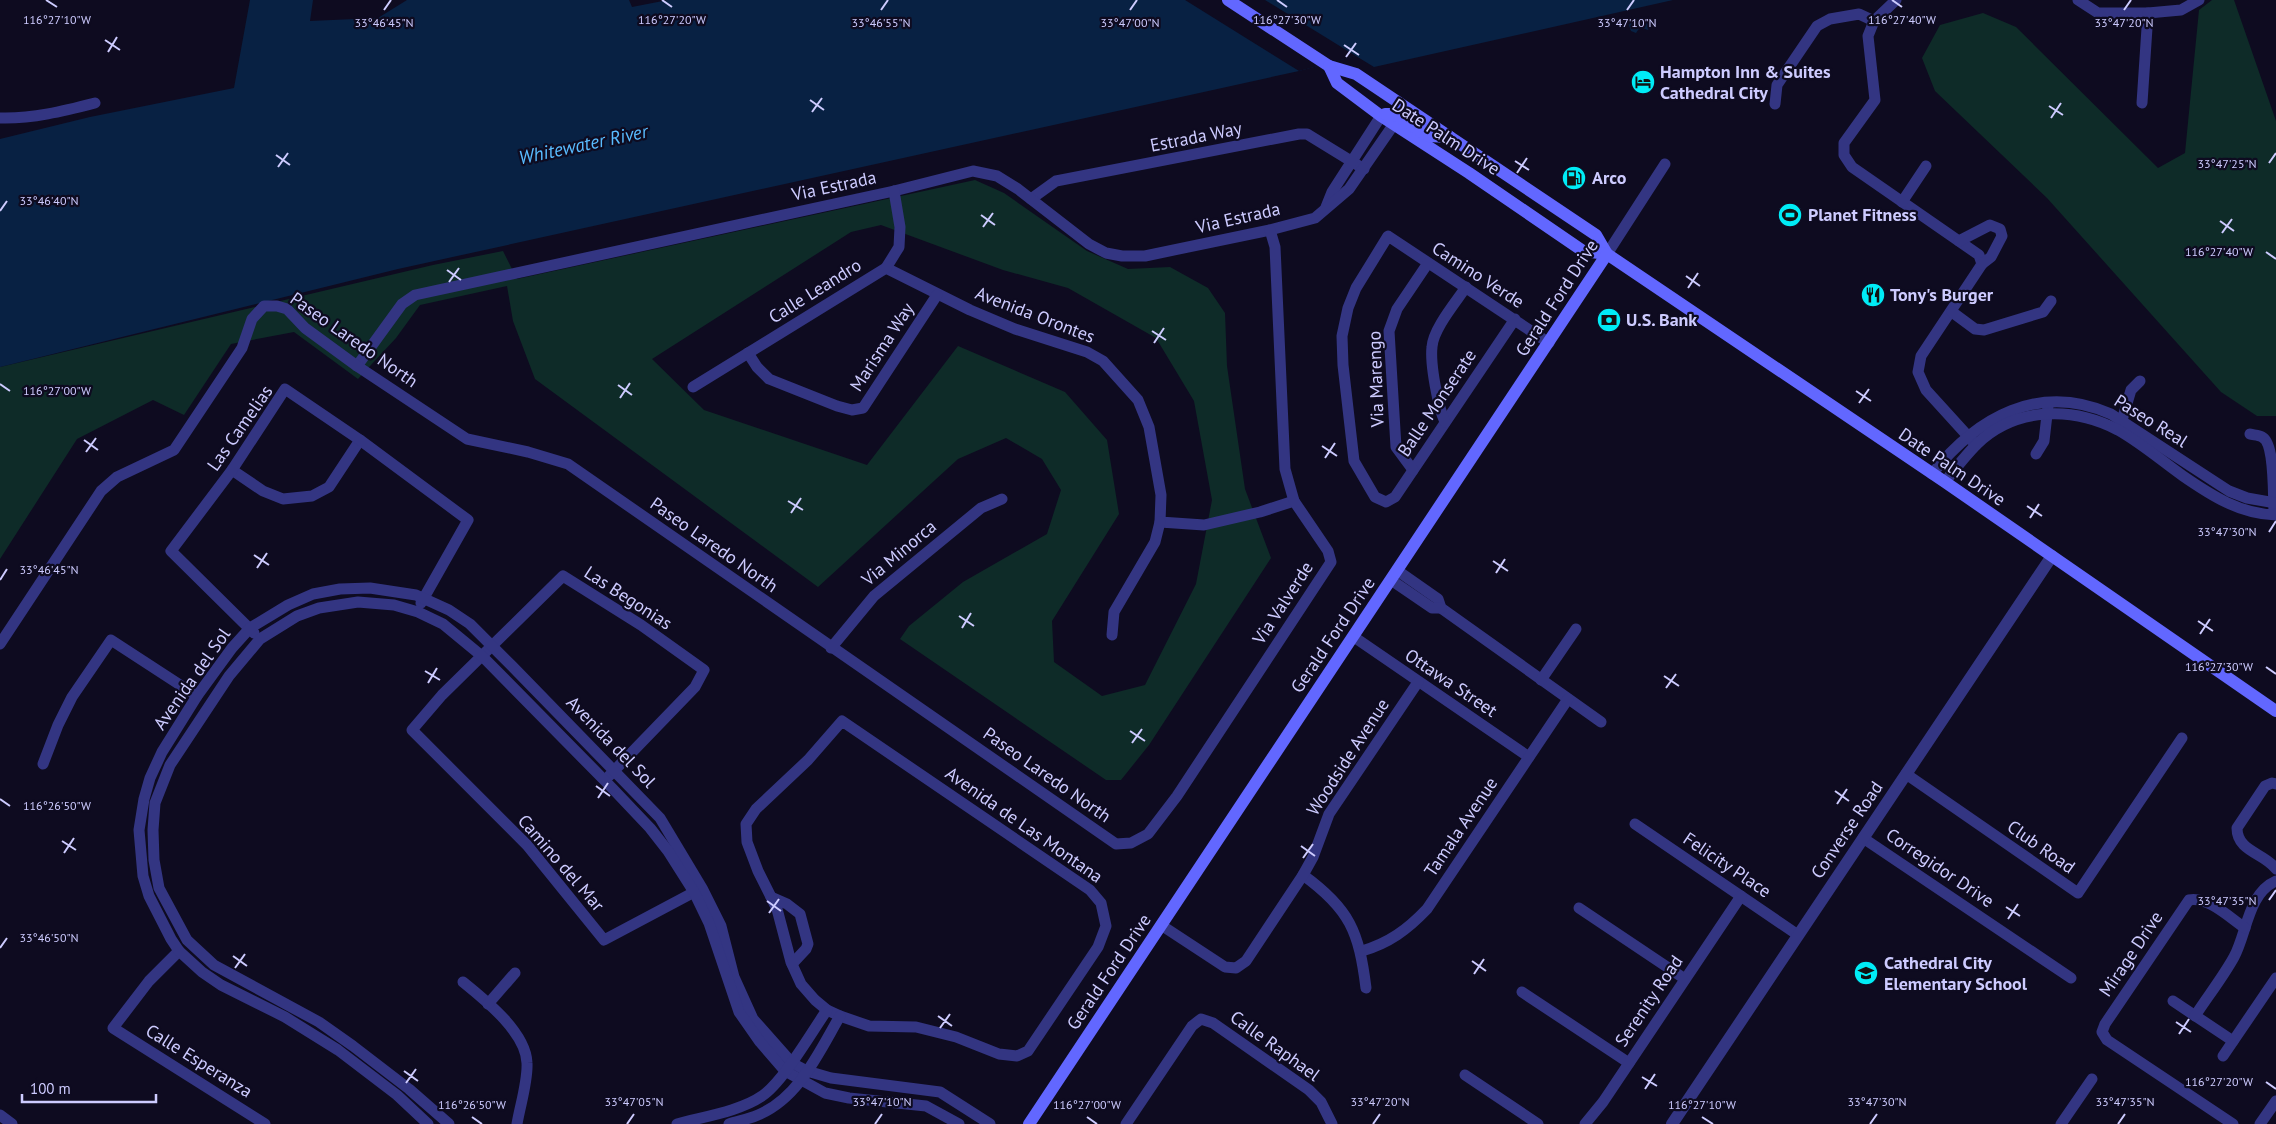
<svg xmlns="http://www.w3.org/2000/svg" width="2276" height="1124" font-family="'PT Sans',sans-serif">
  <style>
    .green { fill: #0e2b28; fill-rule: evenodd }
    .water { fill: #082143 }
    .pier { fill: #0e0b20 }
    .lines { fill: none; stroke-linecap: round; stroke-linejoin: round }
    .minor { stroke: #333582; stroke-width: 11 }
    .tertiary { stroke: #333582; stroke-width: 12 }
    .secondary { stroke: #6267ff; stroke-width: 12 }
    .ticks { fill: none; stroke: #cdcbff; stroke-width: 2 }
    .labels { text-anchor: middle; stroke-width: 4.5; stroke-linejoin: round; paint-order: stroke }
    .poi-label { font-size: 18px; font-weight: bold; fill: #cdcbff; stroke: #0e0b20; text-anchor: start }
    .street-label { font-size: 18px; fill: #cdcbff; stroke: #0e0b20 }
    .water-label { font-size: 19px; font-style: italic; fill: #59bcff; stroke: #0e0b20 }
    .ticks-label { font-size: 12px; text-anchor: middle; fill: #cdcbff; stroke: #0e0b20; stroke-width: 4.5; stroke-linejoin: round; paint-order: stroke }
  </style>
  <rect width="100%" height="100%" fill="#0e0b20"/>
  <g class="green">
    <path d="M2212,0H2234L2276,121V416H2257L2221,392L2047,198L1935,91L1922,58L1940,25L1983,13L2016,27L2158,168L2185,153L2199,10Z"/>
    <path d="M975,180L1004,193L1087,251L1128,269L1170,267L1208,288L1225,313L1227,366L1245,489L1271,558L1149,745L1121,780H1106L900,639L909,626L963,582L1047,534L1061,490L1042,459L1006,438L958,459L818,587L535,379L513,321L507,286L420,305L396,338L358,379L294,332L231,344L184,415L153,400L77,439L0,559V367L433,265L503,251L517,279ZM881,225L1003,270L1068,288L1156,338L1194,401L1212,500L1196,584L1145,685L1102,696L1054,662L1052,621L1119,514L1107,440L1065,392L958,346L867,465L704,410L652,359L851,232Z"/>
  </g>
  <g class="water">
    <path d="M250,0H313L310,21L378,18L407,0H629L632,7L668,0H1673L1374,67L1356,56L1299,71L398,269L0,367V139L90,117L234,88Z"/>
    <path d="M1648,17L1652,23L1648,30L1640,27L1636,33L1631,31L1629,25L1633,19Z"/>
  </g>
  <path class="pier" d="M1185,0H1265L1356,56L1299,71Z"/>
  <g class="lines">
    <g class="minor">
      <path d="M1896,0L1874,21L1868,36L1875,100L1844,143V155L1852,167L1979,255L1982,264L1921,356L1918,372L1926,390L1976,445"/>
      <path d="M2078,0L2098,13H2148L2181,10L2199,0"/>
      <path d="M2142,103L2148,13"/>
      <path d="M1775,104L1777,85L1817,26L1830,19L1859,14L1874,21"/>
      <path d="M0,118C32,119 64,111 95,103"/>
      <path d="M1031,199L1056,181L1299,134H1307L1364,169"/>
      <path d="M1902,202L1926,166"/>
      <path d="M1326,207L1332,192L1381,116"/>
      <path d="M1959,241L1990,225L2000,229L2002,236L1991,257L1982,264"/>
      <path d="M1607,254L1665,164"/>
      <path d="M886,268L970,310L1015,329L1087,352L1103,361L1138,400L1149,427L1161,495L1160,522L1204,525L1260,512L1294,501"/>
      <path d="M1952,312L1975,329L1984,330L2043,312L2051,301"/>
      <path d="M1515,319L1395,497L1386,502L1375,497L1354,461L1343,365L1342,336L1348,308L1356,288L1388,236L1549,343"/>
      <path d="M748,353L757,367L769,379L837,406L852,410L863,408L937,295"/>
      <path d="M357,366L402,304L415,295L894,191L973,171L997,176L1018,189L1089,244L1106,253L1122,256H1145L1270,230L1315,218L1349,189L1394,124"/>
      <path d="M693,387L886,268L899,247L900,227L894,191"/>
      <path d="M1445,422C1438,407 1430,364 1432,347C1433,329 1456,302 1466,287"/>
      <path d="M2120,427L2131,390L2140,381"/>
      <path d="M2250,434C2253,435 2259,435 2262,437C2275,443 2273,495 2274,510"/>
      <path d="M2036,454L2044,441L2048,406"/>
      <path d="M232,470L263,491L283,499L312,496L329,487L360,440"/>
      <path d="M1413,470L1396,447L1389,331L1397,309L1428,263"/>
      <path d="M1932,474C1977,417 2039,382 2111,414L2229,491L2247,498L2276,503"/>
      <path d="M1945,482C1955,469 1965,456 1977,444C2015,407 2072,406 2118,430C2141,443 2162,461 2183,476C2212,496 2240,514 2276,515"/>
      <path d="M1398,571L1438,599L1441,608L1601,722"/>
      <path d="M1391,580L1432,608H1441"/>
      <path d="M254,633L171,551L232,470L285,389L360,440L468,520L421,603"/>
      <path d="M1112,635L1114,612L1155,542L1160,522"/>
      <path d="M1354,637L1529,757"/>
      <path d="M0,644L101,491L117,477L174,450L242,348L252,319L264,306H277L287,309L305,328L357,366L467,439L528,452L568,464L1116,844L1131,843L1148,834L1177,796L1331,562L1328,551L1294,501L1285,469L1275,247L1270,230"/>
      <path d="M831,648L874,596L981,508L1002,499"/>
      <path d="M1541,680L1576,629"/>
      <path d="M842,721L1090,890L1101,903L1106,926L1098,947L1028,1051L1017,1056L999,1054L956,1037L916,1027L869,1026L840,1016L827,1010L815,1000L801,984L791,962L777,909L758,871L747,842L746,824L756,809L808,760Z"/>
      <path d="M43,764L58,725L72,697L111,640L197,696"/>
      <path d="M1906,774L2078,893L2182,738"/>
      <path d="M609,776L695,687L704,670L641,625L563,576L442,695L412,730L527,845L604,940L700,889"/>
      <path d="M2276,784L2272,783L2265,786L2237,828C2237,852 2265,853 2276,869"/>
      <path d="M1635,824L1798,935"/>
      <path d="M1863,838L2071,978"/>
      <path d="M1303,875C1350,909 1359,932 1366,988"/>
      <path d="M771,897L787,904L800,914L808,944L806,949L792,964"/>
      <path d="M1579,908L1685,979"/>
      <path d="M1161,925L1225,967L1236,968L1246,961L1303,875L1313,857L1329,814L1418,682"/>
      <path d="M179,951L149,981L113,1028L265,1124"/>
      <path d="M1362,951C1389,943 1407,930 1427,909L1568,699"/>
      <path d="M463,982C485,1000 526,1032 527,1063C528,1081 520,1106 517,1124"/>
      <path d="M1522,992L1629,1063"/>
      <path d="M2173,1001L2233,1041"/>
      <path d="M488,1004L515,973"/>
      <path d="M2195,1016C2208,996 2223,977 2234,957C2247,933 2248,893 2276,881"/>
      <path d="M2223,1056L2276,978"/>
      <path d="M1465,1075L1538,1124"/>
      <path d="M0,1115L12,1124"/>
      <path d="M428,1124L397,1095L338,1050L285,1017L221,985L202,972L179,951L171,939L149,896L143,876L139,830L144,799L150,778L162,752L197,696L232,648L250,628L288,605L313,594L340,589L370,588L416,595L449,610L470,624L512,666L660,818L702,888L721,926L734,977L753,1019L792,1063L807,1071L831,1078L940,1092L990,1124"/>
      <path d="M449,1124L409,1089L353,1046L319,1022L214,965L187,940L159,888L154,860L153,830L155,803L170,765L229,676L260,639L297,616L319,608L358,602L394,605L418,612L443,624L483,657L613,789L650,828L668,851L694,892L709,923L739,1012L760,1042L785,1071L825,1093L849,1098L926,1106L959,1124"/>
      <path d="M677,1124C702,1117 741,1111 762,1096C783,1082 811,1033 827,1010"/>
      <path d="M729,1124C738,1121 749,1119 758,1115C799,1098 819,1052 840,1016"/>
      <path d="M1126,1124L1192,1026L1201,1019L1213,1023L1309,1090L1321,1102L1332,1124"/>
      <path d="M1585,1124L1603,1102L1741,896"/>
      <path d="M2061,1124L2092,1079"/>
      <path d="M2233,1124L2107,1040L2102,1032L2105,1024L2189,900C2208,896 2230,918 2245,928"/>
      <path d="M2260,1124L2276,1101"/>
    </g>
    <path class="tertiary" d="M1672,1124L2052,556"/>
    <g class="secondary">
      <path d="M1228,0L1329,66L1356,74L1596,235L1607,254"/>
      <path d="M1329,66L1337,83L1381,116L1469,173L1583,251L1607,254L1945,482L2276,711"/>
      <path d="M1385,114H1394L1428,136L1450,137"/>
      <path d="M1029,1124L1607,254"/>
    </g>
  </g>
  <path class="ticks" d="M46,0L57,7M662,0L672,7M1277,0L1287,7M1892,0L1902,7M384,10L391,0M881,10L888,0M1130,10L1137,0M1627,10L1634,0M2124,10L2131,0M105,40L120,50M1344,45L1359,55M108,52L117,37M1346,57L1356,43M810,100L824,110M2049,106L2063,115M812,112L822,98M2051,118L2061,103M276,155L290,165M1515,161L1529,170M2269,163L2276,153M278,167L288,153M1517,173L1527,158M0,211L7,201M981,215L995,225M2220,221L2234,231M983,227L993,213M2222,233L2232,219M2266,252L2276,259M447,270L461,280M1686,276L1700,286M449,282L459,268M1688,288L1698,273M1152,331L1166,340M1154,343L1164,328M0,384L10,391M618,385L632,395M1856,391L1871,401M620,398L630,383M1859,403L1869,389M84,440L98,450M1322,446L1337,456M86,452L96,438M1325,458L1335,443M788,501L803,510M2027,506L2042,516M791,513L801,498M2030,518L2039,504M2269,532L2276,521M254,555L269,565M1493,561L1508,571M257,568L267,553M1496,573L1505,559M0,580L7,569M959,616L974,626M2198,621L2213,631M962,628L971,613M2200,634L2210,619M2266,667L2276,674M425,671L440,680M1664,676L1679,686M428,683L437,668M1666,688L1676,674M1130,731L1145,741M1132,743L1142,729M596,786L610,796M1835,791L1849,801M598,798L608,783M0,799L10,806M1837,804L1847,789M62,841L76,850M1301,846L1315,856M64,853L74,838M1303,858L1313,844M2269,900L2276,890M767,901L781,911M2006,907L2020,916M769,913L779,899M2008,919L2018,904M0,948L7,938M233,956L247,966M1472,961L1486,971M235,968L245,954M1474,974L1484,959M938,1016L952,1026M2176,1022L2191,1032M940,1028L950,1014M2179,1034L2189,1019M404,1071L418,1081M1642,1077L1657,1086M2266,1082L2276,1089M406,1083L416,1069M1645,1089L1655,1074M472,1117L482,1124M1087,1117L1097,1124M1702,1117L1713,1124M627,1124L634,1114M875,1124L882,1114M1373,1124L1380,1114M1870,1124L1877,1114M2118,1124L2125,1114"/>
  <defs>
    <g id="hotel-disc" transform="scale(1.25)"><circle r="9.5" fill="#00ecf6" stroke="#0e0b20"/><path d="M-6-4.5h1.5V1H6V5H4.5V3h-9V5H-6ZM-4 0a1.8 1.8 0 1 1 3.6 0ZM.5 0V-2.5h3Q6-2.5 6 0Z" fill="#111"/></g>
    <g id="fuel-disc" transform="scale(1.25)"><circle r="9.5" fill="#00ecf6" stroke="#0e0b20"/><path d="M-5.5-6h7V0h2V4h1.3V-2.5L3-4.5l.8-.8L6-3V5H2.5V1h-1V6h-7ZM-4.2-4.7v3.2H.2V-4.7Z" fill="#111"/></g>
    <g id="stadium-disc" transform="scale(1.25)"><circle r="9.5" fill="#00ecf6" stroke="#0e0b20"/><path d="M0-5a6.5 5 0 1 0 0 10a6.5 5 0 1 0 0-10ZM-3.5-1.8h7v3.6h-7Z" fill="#111"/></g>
    <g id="restaurant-disc" transform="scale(1.25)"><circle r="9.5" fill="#00ecf6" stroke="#0e0b20"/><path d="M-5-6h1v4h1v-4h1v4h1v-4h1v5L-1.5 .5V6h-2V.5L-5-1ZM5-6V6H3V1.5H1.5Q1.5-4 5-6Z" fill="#111"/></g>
    <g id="bank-disc" transform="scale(1.25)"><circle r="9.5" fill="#00ecf6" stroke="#0e0b20"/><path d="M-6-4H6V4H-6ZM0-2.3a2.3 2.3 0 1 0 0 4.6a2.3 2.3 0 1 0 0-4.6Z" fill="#111"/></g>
    <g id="school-disc" transform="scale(1.25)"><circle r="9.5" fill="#00ecf6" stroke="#0e0b20"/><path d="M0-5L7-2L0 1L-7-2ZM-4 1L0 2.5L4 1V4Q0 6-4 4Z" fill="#111"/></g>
  </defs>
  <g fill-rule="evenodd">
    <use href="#hotel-disc" x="1643" y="82"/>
    <use href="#fuel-disc" x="1574" y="178"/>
    <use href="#stadium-disc" x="1790" y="215"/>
    <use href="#restaurant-disc" x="1873" y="295"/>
    <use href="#bank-disc" x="1609" y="320"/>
    <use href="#school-disc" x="1866" y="973"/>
  </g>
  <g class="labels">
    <g class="poi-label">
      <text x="1660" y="78">Hampton Inn &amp; Suites<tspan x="1660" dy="21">Cathedral City</tspan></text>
      <text x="1592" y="184">Arco</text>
      <text x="1808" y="221">Planet Fitness</text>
      <text x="1890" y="301">Tony's Burger</text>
      <text x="1626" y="326">U.S. Bank</text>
      <text x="1884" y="969">Cathedral City<tspan x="1884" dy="21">Elementary School</tspan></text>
    </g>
    <g class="street-label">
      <text transform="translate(1196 137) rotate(-11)" y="6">Estrada Way</text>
      <text transform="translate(1446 137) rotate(33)" y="6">Date Palm Drive</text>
      <text transform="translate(834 186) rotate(-12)" y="6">Via Estrada</text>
      <text transform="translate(1238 218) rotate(-13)" y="6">Via Estrada</text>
      <text transform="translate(1478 275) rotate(33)" y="6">Camino Verde</text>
      <text transform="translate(815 291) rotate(-32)" y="6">Calle Leandro</text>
      <text transform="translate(1557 298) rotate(-57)" y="6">Gerald Ford Drive</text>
      <text transform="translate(1035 315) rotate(21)" y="6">Avenida Orontes</text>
      <text transform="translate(354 340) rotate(35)" y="6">Paseo Laredo North</text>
      <text transform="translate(882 347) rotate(-57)" y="6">Marisma Way</text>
      <text transform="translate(1376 379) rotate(-92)" y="6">Via Marengo</text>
      <text transform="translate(1437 403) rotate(-56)" y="6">Balle Monserate</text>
      <text transform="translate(2151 421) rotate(32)" y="6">Paseo Real</text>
      <text transform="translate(240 428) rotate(-55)" y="6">Las Camelias</text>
      <text transform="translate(1952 467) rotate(34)" y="6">Date Palm Drive</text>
      <text transform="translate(714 545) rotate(35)" y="6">Paseo Laredo North</text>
      <text transform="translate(899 553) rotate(-40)" y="6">Via Minorca</text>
      <text transform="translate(628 598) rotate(33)" y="6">Las Begonias</text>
      <text transform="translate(1283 603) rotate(-57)" y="6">Via Valverde</text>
      <text transform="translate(1333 635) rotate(-56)" y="6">Gerald Ford Drive</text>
      <text transform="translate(192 679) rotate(-55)" y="6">Avenida del Sol</text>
      <text transform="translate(1451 683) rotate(34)" y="6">Ottawa Street</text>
      <text transform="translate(611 742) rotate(46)" y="6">Avenida del Sol</text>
      <text transform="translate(1348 757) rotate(-57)" y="6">Woodside Avenue</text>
      <text transform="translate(1047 775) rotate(35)" y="6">Paseo Laredo North</text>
      <text transform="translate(1024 825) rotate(35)" y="6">Avenida de Las Montana</text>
      <text transform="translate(1461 827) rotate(-56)" y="6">Tamala Avenue</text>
      <text transform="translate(1847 830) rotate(-56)" y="6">Converse Road</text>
      <text transform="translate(2041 847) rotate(35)" y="6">Club Road</text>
      <text transform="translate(561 863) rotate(49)" y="6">Camino del Mar</text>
      <text transform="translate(1727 865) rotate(34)" y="6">Felicity Place</text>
      <text transform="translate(1940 868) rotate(34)" y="6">Corregidor Drive</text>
      <text transform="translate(2131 954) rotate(-56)" y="6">Mirage Drive</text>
      <text transform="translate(1109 972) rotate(-56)" y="6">Gerald Ford Drive</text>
      <text transform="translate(1649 1001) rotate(-56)" y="6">Serenity Road</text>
      <text transform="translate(1275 1046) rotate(36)" y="6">Calle Raphael</text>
      <text transform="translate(199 1061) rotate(32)" y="6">Calle Esperanza</text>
    </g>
    <g class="water-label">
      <text transform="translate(583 144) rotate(-12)" y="7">Whitewater River</text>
    </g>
  </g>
  <g class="ticks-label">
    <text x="672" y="24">116°27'20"W</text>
    <text x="1287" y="24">116°27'30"W</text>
    <text x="57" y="24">116°27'10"W</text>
    <text x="1902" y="24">116°27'40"W</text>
    <text x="384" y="27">33°46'45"N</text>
    <text x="881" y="27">33°46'55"N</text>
    <text x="1130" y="27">33°47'00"N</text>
    <text x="1627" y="27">33°47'10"N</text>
    <text x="2124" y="27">33°47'20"N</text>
    <text x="2227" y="168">33°47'25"N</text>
    <text x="49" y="205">33°46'40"N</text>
    <text x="2219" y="256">116°27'40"W</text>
    <text x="57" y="395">116°27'00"W</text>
    <text x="2227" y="536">33°47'30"N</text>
    <text x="49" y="574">33°46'45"N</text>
    <text x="2219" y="671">116°27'30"W</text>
    <text x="57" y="810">116°26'50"W</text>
    <text x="2227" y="905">33°47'35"N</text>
    <text x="49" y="942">33°46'50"N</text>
    <text x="2219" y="1086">116°27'20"W</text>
    <text x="634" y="1106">33°47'05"N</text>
    <text x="882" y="1106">33°47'10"N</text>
    <text x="1380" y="1106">33°47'20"N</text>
    <text x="1877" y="1106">33°47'30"N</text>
    <text x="2125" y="1106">33°47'35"N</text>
    <text x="472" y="1109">116°26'50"W</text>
    <text x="1087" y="1109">116°27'00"W</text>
    <text x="1702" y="1109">116°27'10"W</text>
  </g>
  <path d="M22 1094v8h134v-8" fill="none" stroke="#cdcbff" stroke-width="2.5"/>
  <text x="30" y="1094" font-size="15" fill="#cdcbff" stroke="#0e0b20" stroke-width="4" paint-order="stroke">100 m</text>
</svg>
